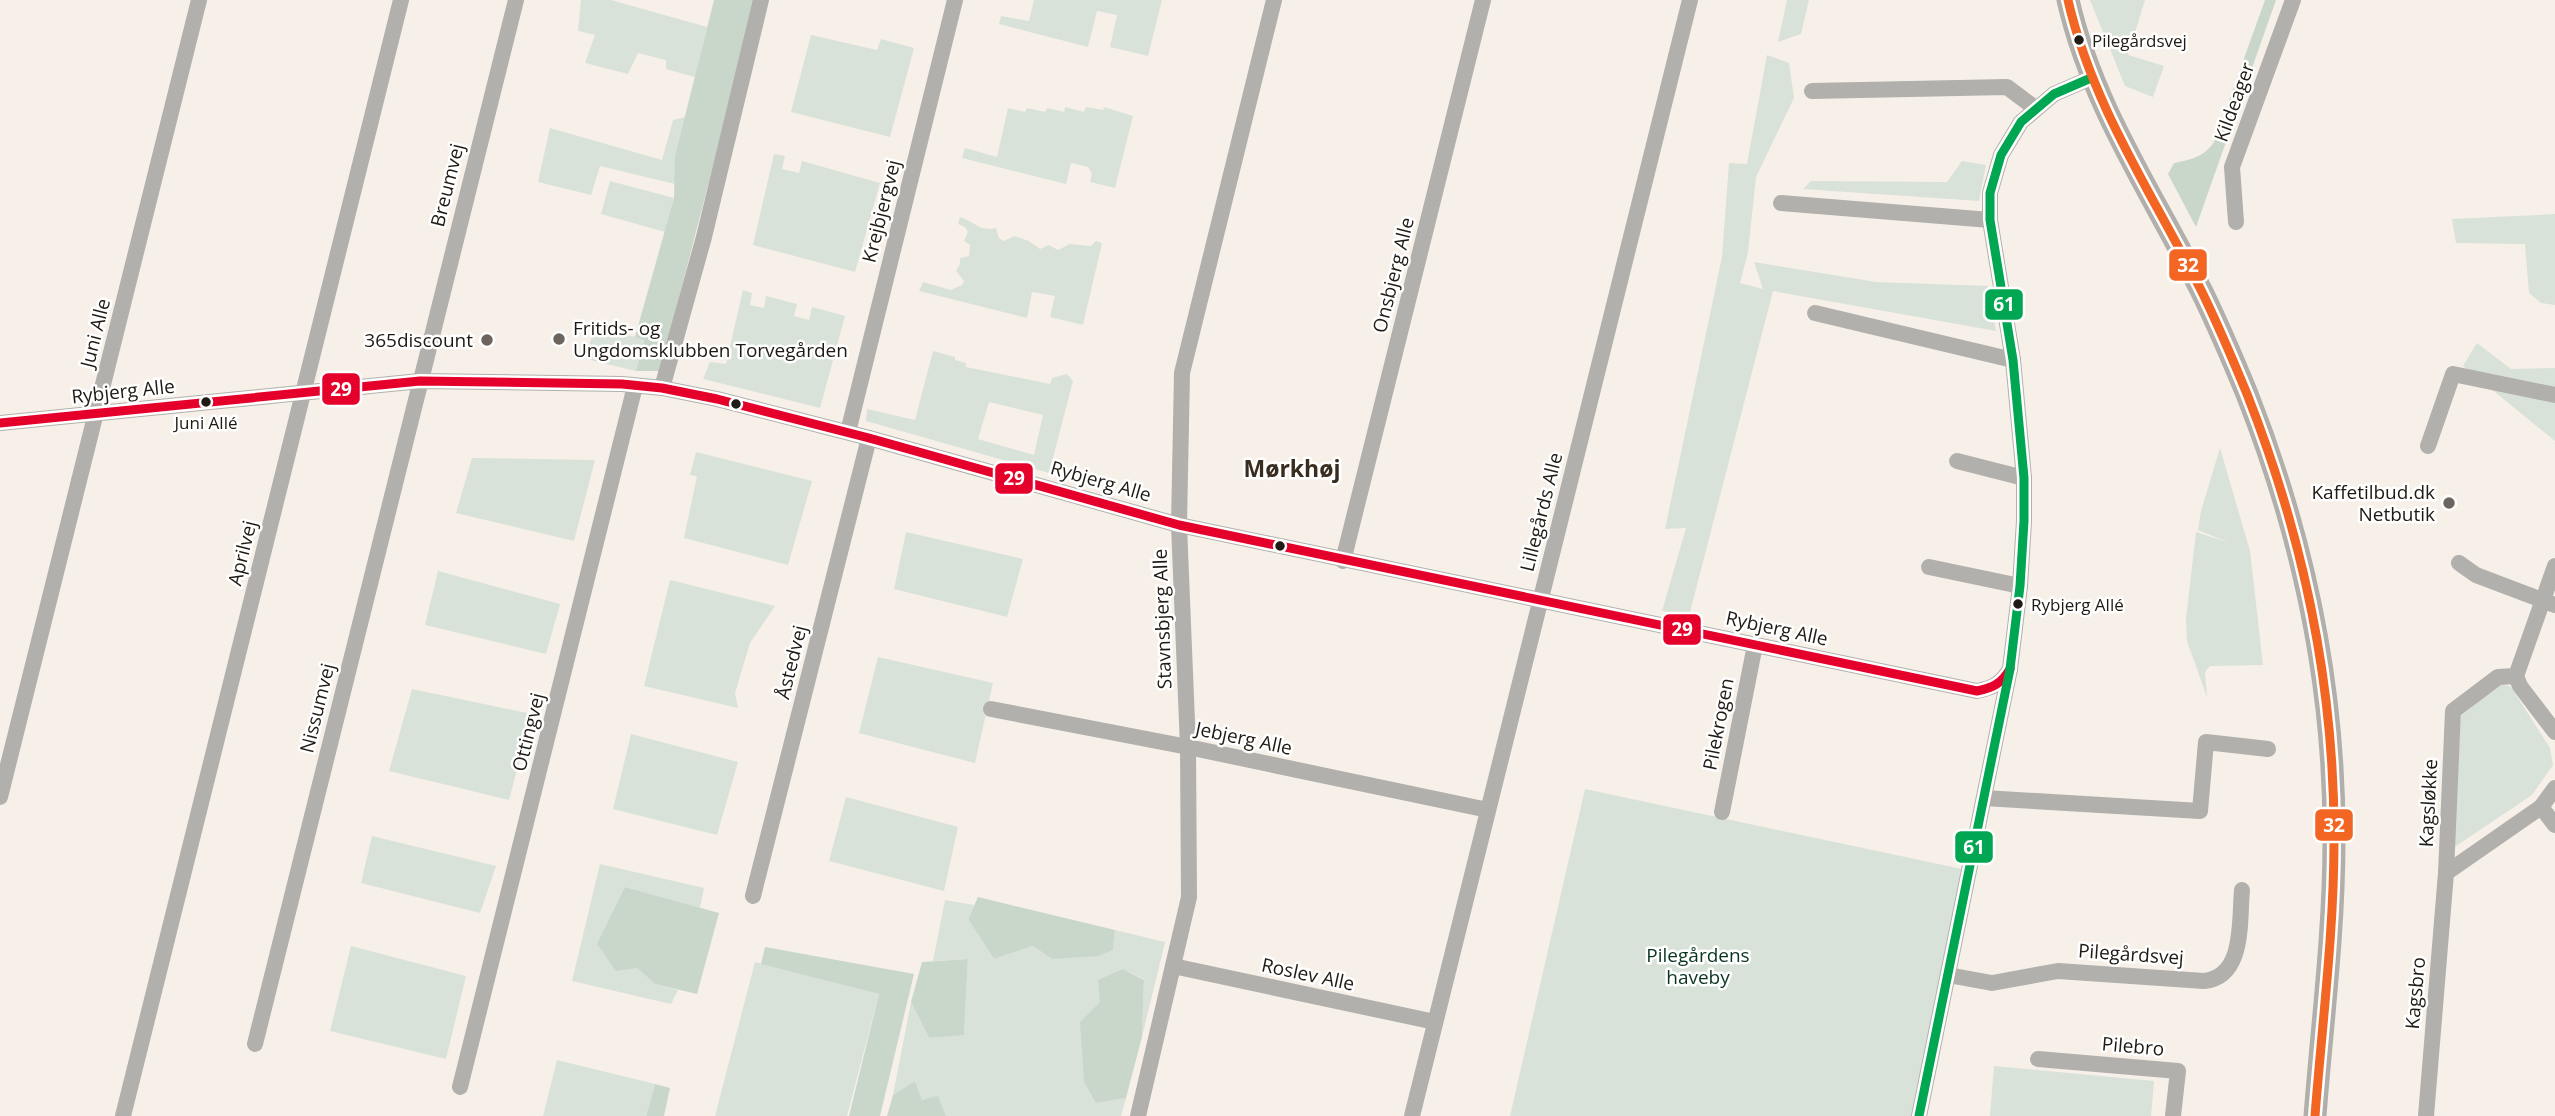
<svg xmlns="http://www.w3.org/2000/svg" width="2555" height="1116" font-family="'Open Sans',sans-serif">
  <style>
    .green { fill: #d9e2d8; fill-rule: evenodd }
    .forest { fill: #c9d7ca }
    .lines { fill: none; stroke-linecap: round; stroke-linejoin: round }
    .street { stroke: #b1b0ac; stroke-width: 16 }
    .secondary { stroke: #b1afab; stroke-width: 23 }
    .bus-1-casing { stroke: #fff; stroke-width: 14 }
    .bus-2-casing { stroke: #fff; stroke-width: 14 }
    .bus-3-casing { stroke: #fff; stroke-width: 14 }
    .bus-1 { stroke: #e4002b; stroke-width: 9 }
    .bus-2 { stroke: #00a651; stroke-width: 9 }
    .bus-3 { stroke: #f26522; stroke-width: 9 }
    .bus-dot { fill: #1f1a13; stroke: #fff; stroke-width: 2.5 }
    .poi-dot { fill: #6b655e; stroke: #fff; stroke-width: 2.5 }
    .labels { text-anchor: middle; stroke-width: 5; stroke-linejoin: round; paint-order: stroke }
    .bus-label { font-size: 17px; fill: #1f1a13; stroke: #fff; text-anchor: start }
    .street-label { font-size: 19px; fill: #1f1a13; stroke: #fff }
    .poi-label { font-size: 19px; fill: #1f1a13; stroke: #fff; text-anchor: end }
    .park-label { font-size: 19px; fill: #0a3422; stroke: #fff }
    .quarter-label { font-size: 23px; font-weight: bold; fill: #392d1f; stroke: #fff }
    .line-badge { stroke: #fff; stroke-width: 2.5 }
    .badge-label { font-size: 19px; text-anchor: middle; font-weight: bold; fill: #fff }
  </style>
  <rect width="100%" height="100%" fill="#f7f0e8"/>
  <g class="green">
    <path d="M581,0H611L707,27L695,77L666,69V60L638,53L628,74L585,63L595,35L578,31Z"/>
    <path d="M1034,0H1162L1148,56L1110,47L1117,15L1097,11L1088,47L999,24L1001,16L1029,21Z"/>
    <path d="M1787,0H1809L1801,34L1778,42Z"/>
    <path d="M2090,0H2145L2128,55L2164,66L2153,97L2125,86Z"/>
    <path d="M811,35L877,50L881,39L914,48L890,137L791,112Z"/>
    <path d="M1767,55L1789,63L1794,98L1756,177L1748,252L1740,283L1763,289L1754,262L1876,282L1988,286L1996,331L1773,291L1689,616L1662,611L1686,528L1665,529L1722,257L1729,163L1747,164Z"/>
    <path d="M1065,107L1084,112L1086,107L1103,110L1104,107L1133,116L1115,188L1090,182L1092,173L1088,167L1071,163L1066,184L962,158L965,148L997,157L1008,108L1025,112L1027,108L1045,112L1047,108L1064,112Z"/>
    <path d="M685,117L675,156V184L600,166L591,195L538,182L550,128L662,160L673,120Z"/>
    <path d="M774,154L785,156L782,169L799,173L802,161L880,183L855,272L753,245Z"/>
    <path d="M1962,161L1986,165L1979,201L1803,189L1811,181L1947,182Z"/>
    <path d="M610,181L674,198L665,232L601,214Z"/>
    <path d="M2555,214V305L2541,303L2529,293L2525,244L2456,243L2452,219Z"/>
    <path d="M960,217C975,222 980,232 996,228L999,238L1004,241L1014,236L1029,241L1040,249L1049,245L1058,250L1070,244L1091,246L1096,241L1102,243L1083,325L1050,317L1055,296L1032,292L1027,318L919,291L923,282L951,290L962,285L964,281L956,271L960,264V258L969,256L970,245L964,241L968,232L965,227L958,224Z"/>
    <path d="M743,290L752,293L750,305L764,308L766,296L797,304L794,316L809,320L812,307L845,316L820,408L703,379L710,362L726,364Z"/>
    <path d="M594,327L644,339L636,371L586,359Z"/>
    <path d="M2477,343L2511,369L2555,368V441L2463,366Z"/>
    <path d="M933,351L955,357V360L966,363V367L1050,384L1052,378L1067,374L1073,381L1049,473L866,421L867,409L915,420ZM989,402L1043,415L1034,455L978,439Z"/>
    <path d="M2220,448L2250,551L2263,665L2210,666L2205,672L2207,697L2187,641L2186,619L2196,532L2230,543L2198,530L2201,511Z"/>
    <path d="M696,452L812,481L788,565L684,538L697,476L690,475Z"/>
    <path d="M472,458L595,460L574,541L456,513Z"/>
    <path d="M906,532L1023,559L1007,617L894,589Z"/>
    <path d="M438,571L560,604L546,654L425,625Z"/>
    <path d="M670,580L775,606L750,643L735,693L738,708L644,686Z"/>
    <path d="M878,657L993,683L975,763L859,733Z"/>
    <path d="M2500,683L2511,687L2550,748L2553,765L2532,795L2453,848L2461,716Z"/>
    <path d="M412,689L532,714L509,800L389,771Z"/>
    <path d="M631,734L738,762L717,835L613,809Z"/>
    <path d="M1585,789L1962,869L1911,1116H1510Z"/>
    <path d="M846,797L958,827L944,891L829,861Z"/>
    <path d="M372,836L496,866L480,913L361,883Z"/>
    <path d="M600,864L704,888L700,908L625,887L637,968L655,984L678,990L671,1004L572,981Z"/>
    <path d="M945,900L974,905L968,919L994,959L1033,946L1052,959L1113,950L1115,930L1165,942L1142,1037L1144,979L1123,969L1101,1002L1096,1103L1126,1098L1121,1116H946L938,1097L922,1100L915,1081L893,1095L911,1002L929,1038L964,1034L968,959L933,961Z"/>
    <path d="M351,946L466,976L446,1059L330,1031Z"/>
    <path d="M755,962L879,994L847,1116H715Z"/>
    <path d="M557,1060L655,1084L646,1116H543Z"/>
    <path d="M1994,1066L2154,1081L2151,1116H1990Z"/>
  </g>
  <g class="forest">
    <path d="M714,0H756L660,371H636L644,340L635,337L674,198L675,156Z"/>
    <path d="M2265,0H2276L2196,227L2168,174L2174,163C2190,160 2204,157 2214,142Z"/>
    <path d="M625,887L719,913L697,994L655,984L637,968L616,971L597,944Z"/>
    <path d="M978,897L1115,930L1113,950L1098,956L1052,959L1033,946L994,959L968,919Z"/>
    <path d="M765,947L914,974L880,1116H849L879,994L761,964Z"/>
    <path d="M968,959L964,1035L929,1038L911,1002L922,962Z"/>
    <path d="M1123,969L1144,980L1142,1037L1126,1098L1096,1103L1084,1082L1080,1022L1100,1002L1098,980Z"/>
    <path d="M915,1081L922,1100L938,1096L946,1116H887L893,1095Z"/>
    <path d="M655,1084L670,1088L664,1116H646Z"/>
  </g>
  <g class="lines">
    <g class="street">
      <path d="M1812,91L2007,87L2035,108"/>
      <path d="M1781,203L1990,220"/>
      <path d="M2236,222L2232,167L2293,0"/>
      <path d="M1815,313L2013,360"/>
      <path d="M662,388L704,237L761,0"/>
      <path d="M0,423L420,381L622,384L662,388L717,399L869,438L1179,525L1977,691C1993,688 2002,683 2010,669"/>
      <path d="M848,432L955,0"/>
      <path d="M2428,446L2453,374L2555,395"/>
      <path d="M1957,461L2024,478"/>
      <path d="M1343,561L1483,0"/>
      <path d="M2459,563L2476,575L2555,605"/>
      <path d="M2555,566L2516,676L2520,686L2555,732"/>
      <path d="M1929,567L2020,586"/>
      <path d="M991,709L1188,747L1488,810"/>
      <path d="M0,797L199,0"/>
      <path d="M1984,798L2200,811L2206,742L2268,749"/>
      <path d="M2541,807L2555,825"/>
      <path d="M1722,812L1755,645"/>
      <path d="M2446,873L2541,807L2555,788"/>
      <path d="M753,896L869,438"/>
      <path d="M1173,966L1435,1022"/>
      <path d="M1948,975L1992,983L2058,971L2204,981C2245,977 2239,921 2242,890"/>
      <path d="M255,1044L516,0"/>
      <path d="M2038,1059L2178,1071L2173,1116"/>
      <path d="M460,1087L635,386"/>
      <path d="M123,1116L401,0"/>
      <path d="M1138,1116L1189,897L1188,747L1179,525L1182,373L1274,0"/>
      <path d="M1412,1116L1690,0"/>
      <path d="M1919,1116L2010,669L2020,586L2024,521V478L2013,360L1990,220V193L2001,155L2021,122L2054,94L2091,78"/>
      <path d="M2426,1116L2446,873L2453,711L2498,677L2516,676"/>
    </g>
    <path class="secondary" d="M2068,0C2092,106 2154,196 2202,292C2218,325 2233,360 2247,394C2303,536 2335,688 2334,841C2334,932 2322,1025 2315,1116"/>
    <g class="bus-1-casing">
      <path id="bus-1" d="M0,423L420,381L622,384L662,388L717,399L869,438L1179,525L1977,691C1993,688 2002,683 2010,669"/>
    </g>
    <g class="bus-2-casing">
      <path id="bus-2" d="M1919,1116L2010,669L2020,586L2024,521V478L2013,360L1990,220V193L2001,155L2021,122L2054,94L2091,78"/>
    </g>
    <g class="bus-3-casing">
      <path id="bus-3" d="M2068,0C2092,106 2154,196 2202,292C2218,325 2233,360 2247,394C2303,536 2335,688 2334,841C2334,932 2322,1025 2315,1116"/>
    </g>
    <use href="#bus-1" class="bus-1"/>
    <use href="#bus-2" class="bus-2"/>
    <use href="#bus-3" class="bus-3"/>
  </g>
  <g class="bus-dot">
    <circle cx="2079" cy="40" r="6"/>
    <circle cx="206" cy="402" r="6"/>
    <circle cx="736" cy="404" r="6"/>
    <circle cx="1280" cy="546" r="6"/>
    <circle cx="2018" cy="604" r="6"/>
  </g>
  <g class="poi-dot">
    <circle cx="559" cy="339" r="7"/>
    <circle cx="487" cy="340" r="7"/>
    <circle cx="2449" cy="503" r="7"/>
  </g>
  <g class="labels">
    <g class="bus-label">
      <text x="2092" y="47">Pilegårdsvej</text>
      <text x="206" y="429" text-anchor="middle">Juni Allé</text>
      <text x="2031" y="611">Rybjerg Allé</text>
    </g>
    <g class="street-label">
      <text transform="translate(2234 102) rotate(-70)" y="7">Kildeager</text>
      <text transform="translate(447 185) rotate(-76)" y="7">Breumvej</text>
      <text transform="translate(881 211) rotate(-76)" y="7">Krejbjergvej</text>
      <text transform="translate(1393 275) rotate(-76)" y="7">Onsbjerg Alle</text>
      <text transform="translate(95 333) rotate(-76)" y="7">Juni Alle</text>
      <text transform="translate(123 391) rotate(-6)" y="7">Rybjerg Alle</text>
      <text transform="translate(1101 481) rotate(16)" y="7">Rybjerg Alle</text>
      <text transform="translate(1541 512) rotate(-76)" y="7">Lillegårds Alle</text>
      <text transform="translate(242 553) rotate(-76)" y="7">Aprilvej</text>
      <text transform="translate(1162 619) rotate(-92)" y="7">Stavnsbjerg Alle</text>
      <text transform="translate(1777 628) rotate(12)" y="7">Rybjerg Alle</text>
      <text transform="translate(791 662) rotate(-76)" y="7">Åstedvej</text>
      <text transform="translate(317 708) rotate(-76)" y="7">Nissumvej</text>
      <text transform="translate(1718 724) rotate(-79)" y="7">Pilekrogen</text>
      <text transform="translate(528 732) rotate(-76)" y="7">Ottingvej</text>
      <text transform="translate(1244 738) rotate(12)" y="7">Jebjerg Alle</text>
      <text transform="translate(2428 803) rotate(-87)" y="7">Kagsløkke</text>
      <text transform="translate(2131 954) rotate(4)" y="7">Pilegårdsvej</text>
      <text transform="translate(1308 974) rotate(12)" y="7">Roslev Alle</text>
      <text transform="translate(2415 993) rotate(-85)" y="7">Kagsbro</text>
      <text transform="translate(2133 1046) rotate(5)" y="7">Pilebro</text>
    </g>
    <g class="poi-label">
      <text x="573" y="335" text-anchor="start">Fritids- og<tspan x="573" dy="22">Ungdomsklubben Torvegården</tspan></text>
      <text x="473" y="347">365discount</text>
      <text x="2435" y="499">Kaffetilbud.dk<tspan x="2435" dy="22">Netbutik</tspan></text>
    </g>
    <g class="park-label">
      <text x="1698" y="962">Pilegårdens<tspan x="1698" dy="22">haveby</tspan></text>
    </g>
    <g class="quarter-label">
      <text x="1292" y="477">Mørkhøj</text>
    </g>
  </g>
  <g class="line-badge">
    <rect x="2168" y="248" width="40" height="34" rx="7" fill="#f26522"/>
    <rect x="1984" y="288" width="40" height="33" rx="7" fill="#00a651"/>
    <rect x="321" y="372" width="40" height="34" rx="7" fill="#e4002b"/>
    <rect x="994" y="462" width="40" height="33" rx="7" fill="#e4002b"/>
    <rect x="1662" y="613" width="40" height="33" rx="7" fill="#e4002b"/>
    <rect x="2314" y="808" width="40" height="34" rx="7" fill="#f26522"/>
    <rect x="1954" y="830" width="40" height="34" rx="7" fill="#00a651"/>
  </g>
  <g class="badge-label">
    <text x="2188" y="272">32</text>
    <text x="2004" y="311">61</text>
    <text x="341" y="396">29</text>
    <text x="1014" y="485">29</text>
    <text x="1682" y="636">29</text>
    <text x="2334" y="832">32</text>
    <text x="1974" y="854">61</text>
  </g>
</svg>
